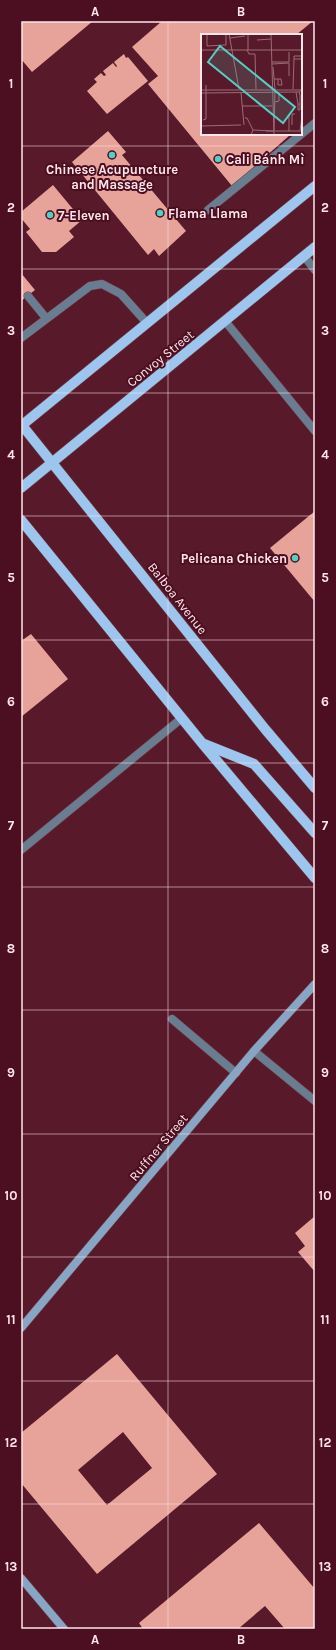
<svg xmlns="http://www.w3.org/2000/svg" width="336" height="1650" font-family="Karla,sans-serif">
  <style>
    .building { fill: #e7a29a; fill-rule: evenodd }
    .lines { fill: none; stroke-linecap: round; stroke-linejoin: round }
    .lane-casing { stroke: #733b4a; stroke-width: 9 }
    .secondary-casing { stroke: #733b4a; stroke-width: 9 }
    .primary-casing { stroke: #733b4a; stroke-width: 11 }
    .lane { stroke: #697d90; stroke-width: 8 }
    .secondary { stroke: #86a6c4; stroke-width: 8 }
    .primary { stroke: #9cc6ed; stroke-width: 10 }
    .grid { fill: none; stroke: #ffe6ea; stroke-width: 1; stroke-opacity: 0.55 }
    .poi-dot { fill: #56cec3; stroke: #4c0f22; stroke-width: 1.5 }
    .labels { text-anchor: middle; stroke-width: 4; stroke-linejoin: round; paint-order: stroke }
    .poi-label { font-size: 13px; font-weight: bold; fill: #ffe6ea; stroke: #4c0f22; text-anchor: start }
    .street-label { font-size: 13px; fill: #ffe6ea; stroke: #4c0f22 }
    .inset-road { fill: none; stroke: #9b6c77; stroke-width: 1 }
    .view { fill: #56cec3; fill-opacity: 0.15; stroke: #56cec3; stroke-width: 2 }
    .inset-edge { fill: none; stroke: #ffe6ea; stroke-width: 2 }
    .neatline { fill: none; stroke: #ffe6ea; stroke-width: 1.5 }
    .grid-label { font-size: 13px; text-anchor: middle; font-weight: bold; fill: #ffe6ea }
  </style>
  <rect width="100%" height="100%" fill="#581a2b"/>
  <g class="building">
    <path d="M21,21H93L32,72L21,59Z"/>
    <path d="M162,21H313L296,35H202V134H288L290,135L232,186L148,84L158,76L132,47Z"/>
    <path d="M124,54L126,58L128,57L148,81L107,114L87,91L97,82L94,79L101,73L104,76L106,75L103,71L113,63L116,67L117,66L114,62Z"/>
    <path d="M108,131L126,152L122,155L186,231L159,256L154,249L148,255L72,162Z"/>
    <path d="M53,185L82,220L69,231L74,237L56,252H42L26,232L30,229L21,218V212Z"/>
    <path d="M21,273L35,290L21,301Z"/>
    <path d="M315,511V602L270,548Z"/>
    <path d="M31,634L68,679L21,717V641Z"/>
    <path d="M315,1216V1272L298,1252L305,1246L295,1233Z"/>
    <path d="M117,1354L217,1474L97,1574L21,1483V1433ZM123,1432L152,1468L107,1505L78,1470Z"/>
    <path d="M259,1523L315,1589V1629H285L265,1606L238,1629H143L139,1623Z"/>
  </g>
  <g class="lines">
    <g class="lane-casing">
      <g id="lane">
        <path d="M208,210L315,123"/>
        <path d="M304,256L315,270"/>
        <path d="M28,296L46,318"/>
        <path d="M225,321L315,431"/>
        <path d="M21,338L90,286L102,284L121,294L147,323"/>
        <path d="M21,850L182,718"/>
        <path d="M172,1019L236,1073"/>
        <path d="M254,1051L315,1101"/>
      </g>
    </g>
    <g class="secondary-casing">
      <g id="secondary">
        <path d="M21,1328L254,1051L315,984"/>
        <path d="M21,1578L64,1629"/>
      </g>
    </g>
    <g class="primary-casing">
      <g id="primary">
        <path d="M21,424L265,729L315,788"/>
        <path d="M21,426L315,186"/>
        <path d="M21,488L315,247"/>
        <path d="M21,520L202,743L315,878"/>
        <path d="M204,744L254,764L315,833"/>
      </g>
    </g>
    <use href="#lane" class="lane"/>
    <use href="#secondary" class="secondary"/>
    <use href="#primary" class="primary"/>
  </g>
  <path class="grid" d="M168,21V1629M21,146H315M21,269H315M21,393H315M21,516H315M21,640H315M21,763H315M21,887H315M21,1010H315M21,1134H315M21,1257H315M21,1381H315M21,1504H315"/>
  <g class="poi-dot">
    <circle cx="112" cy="155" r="4"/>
    <circle cx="218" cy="159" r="4"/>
    <circle cx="160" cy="213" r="4"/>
    <circle cx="50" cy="215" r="4"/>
    <circle cx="295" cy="558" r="4"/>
  </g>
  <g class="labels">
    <g class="poi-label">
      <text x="226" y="164">Cali Bánh Mì</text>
      <text x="112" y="174" text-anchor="middle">Chinese Acupuncture<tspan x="112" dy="15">and Massage</tspan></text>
      <text x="168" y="218">Flama Llama</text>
      <text x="58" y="220">7-Eleven</text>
      <text x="287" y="563" text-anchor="end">Pelicana Chicken</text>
    </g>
    <g class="street-label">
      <text transform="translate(160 358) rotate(-39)" y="5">Convoy Street</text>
      <text transform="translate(178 598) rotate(52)" y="5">Balboa Avenue</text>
      <text transform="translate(158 1147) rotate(-50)" y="5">Ruffner Street</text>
    </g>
  </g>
  <g transform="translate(201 34)">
    <rect width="101" height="101" fill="#581a2b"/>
    <path class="inset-road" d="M6,0V12L25,11V0M28,0L38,55M47,0V16M70,0L73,101M29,4L44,2M56,6L70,5M0,16H101M46,16L48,20H54L55,55M101,22H93V25H101M71,28H88V18M71,30L88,29V42M72,33L74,55L73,97M73,45H80L81,51H77V45M92,55L93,25M0,56H101M95,58L97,70M98,58L99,61V76H97V70H99M0,59L98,58L101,56M40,59L43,91M74,68L78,67V59M41,72H71M88,80V97M44,84H46L52,96M2,86L5,85V51M91,91V80H94M0,92L40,91M65,97H101M99,97L101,82M50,101L52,96L72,97"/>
    <path class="view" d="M19,12L94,73L82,89L7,28Z"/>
    <rect width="101" height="101" class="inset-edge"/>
  </g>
  <rect width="336" height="1650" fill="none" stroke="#4c0f22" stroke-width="44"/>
  <rect x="22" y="22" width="292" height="1606" class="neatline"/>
  <g class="grid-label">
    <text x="95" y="16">A</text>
    <text x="241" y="16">B</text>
    <text x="11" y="88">1</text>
    <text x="325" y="88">1</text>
    <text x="11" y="212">2</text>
    <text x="325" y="212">2</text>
    <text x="11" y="335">3</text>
    <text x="325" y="335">3</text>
    <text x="11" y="459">4</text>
    <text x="325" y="459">4</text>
    <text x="11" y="582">5</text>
    <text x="325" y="582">5</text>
    <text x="11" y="706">6</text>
    <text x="325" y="706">6</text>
    <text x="11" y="830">7</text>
    <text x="325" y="830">7</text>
    <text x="11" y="953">8</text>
    <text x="325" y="953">8</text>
    <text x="11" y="1077">9</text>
    <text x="325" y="1077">9</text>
    <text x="11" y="1200">10</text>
    <text x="325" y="1200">10</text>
    <text x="11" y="1324">11</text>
    <text x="325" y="1324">11</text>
    <text x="11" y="1447">12</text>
    <text x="325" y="1447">12</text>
    <text x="11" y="1571">13</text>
    <text x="325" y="1571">13</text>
    <text x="95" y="1644">A</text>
    <text x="241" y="1644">B</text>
  </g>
</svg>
